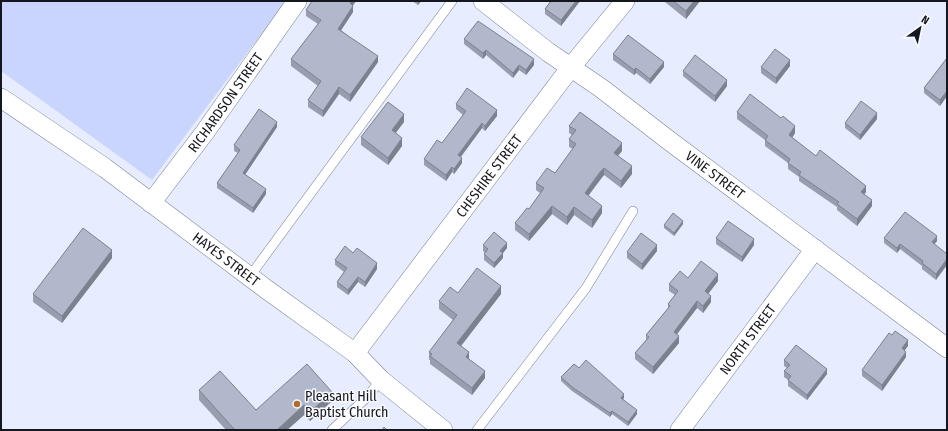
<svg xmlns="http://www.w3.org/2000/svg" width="948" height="431" font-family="'Fira Sans Condensed',sans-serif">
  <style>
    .green { fill: #c9d5fc }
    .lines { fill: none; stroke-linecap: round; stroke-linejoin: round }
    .lane-casing { stroke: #7a8093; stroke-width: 10 }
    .street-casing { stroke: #7a8093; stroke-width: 20 }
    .lane { stroke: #fff; stroke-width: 9 }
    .street { stroke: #fff; stroke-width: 19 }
    .wall { fill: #989eaf }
    .shaded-wall { fill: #7c818f }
    .building { fill: #b1b8cc; stroke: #7c818f }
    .poi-dot { fill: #ab6d32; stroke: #f9faff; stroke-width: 1.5 }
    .labels { text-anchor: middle; stroke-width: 3; stroke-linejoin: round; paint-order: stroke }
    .street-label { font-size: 14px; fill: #15171e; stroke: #f9faff }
    .poi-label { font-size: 14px; fill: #15171e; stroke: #f9faff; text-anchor: start }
  </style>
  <rect width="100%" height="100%" fill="#e7edfe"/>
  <path class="green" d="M1,1H286L152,180L1,71Z"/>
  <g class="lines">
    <g class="lane-casing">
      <g id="lane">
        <path d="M250,276L452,1"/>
        <path d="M332,430L366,398L381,380"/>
        <path d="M477,430L586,288L633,211"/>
      </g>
    </g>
    <g class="street-casing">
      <g id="street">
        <path id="s1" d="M483,1L548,52L601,88L667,139L947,348"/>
        <path id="s2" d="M1,98L105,168L266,289L355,353L381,380L443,430"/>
        <path id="s3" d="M151,203L205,132L297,1"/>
        <path id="s4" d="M355,353L571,67L625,1"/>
        <path id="s5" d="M680,430L815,249"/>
      </g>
    </g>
    <use href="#lane" class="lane"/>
    <use href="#street" class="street"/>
  </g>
  <g class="wall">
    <path d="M312,1H356L353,5V12L341,30L378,62L350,102L339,94L323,117L308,107V100L318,86L291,66V59L318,24L306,16V10Z"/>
    <path d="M412,1H421L418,5Z"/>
    <path d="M551,1H580L561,26L545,14V9Z"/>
    <path d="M665,1H700L686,19L665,2Z"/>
    <path d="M464,39L534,65L526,75L519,70L513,78L486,55L483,59L464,44Z"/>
    <path d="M613,54L664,67L650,84L636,73L634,75L613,60Z"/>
    <path d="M947,58V96L940,106L924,93V88Z"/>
    <path d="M790,66L776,84L761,73V67Z"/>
    <path d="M683,71L727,86L715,102L683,76Z"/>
    <path d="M456,104L497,116L485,131L482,128L461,157L462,163L454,174L452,172L446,181L424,165V159L442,143L463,115L456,109Z"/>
    <path d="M737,112L795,133L792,138L816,156L866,192L864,194L872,206L857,226L837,210V207L799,181V177L788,169V163L765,146V140L737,119Z"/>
    <path d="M877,119L860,140L845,128V123Z"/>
    <path d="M404,122L395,133L402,146L388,165L361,145V137Z"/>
    <path d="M569,126L622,151L618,156L632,174L621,188L604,175L600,179L588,196L602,213L592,228L574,215L567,225L552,214L529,241L515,230V223L529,209L540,193L536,190V183L555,173L573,149L569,147V139L572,135L569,133Z"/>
    <path d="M277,127L245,174L266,194L253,213L217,188V183L238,153L234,151V145Z"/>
    <path d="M683,224L674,236L664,228V225Z"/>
    <path d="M716,238L754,245L742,262L716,244Z"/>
    <path d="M884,238L937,241L934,244L947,254L936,280L922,269V266L900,249L897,253L884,243Z"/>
    <path d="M483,245L507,248L503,253V258L494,268L484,260V254L485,253L483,251Z"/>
    <path d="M657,251L642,270L627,258V252Z"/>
    <path d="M112,258L62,323L33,302V294Z"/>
    <path d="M335,260L377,269L365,287L358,282L348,295L337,287V282L344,272L335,265Z"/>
    <path d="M688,278L718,281L708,294L711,302L703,313L697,308L677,334L679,343L653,374L635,359V353L646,340V335L668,308V304L675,295L669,291V284Z"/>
    <path d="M458,293L501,294L461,346L469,359L485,378L472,395L430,364V360H429V352L453,320L439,309V301Z"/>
    <path d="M908,346L904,350L906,357L882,391L862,376V370Z"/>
    <path d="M784,360L827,374L807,400L788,386V380L784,377V371L787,368L784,366Z"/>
    <path d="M579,368L624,398L623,399L637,414L628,426L612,414L610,417L572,391L561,381V377Z"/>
    <path d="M199,390L256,410L332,401L310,421L304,415L287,430H226L199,400Z"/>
  </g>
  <g class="shaded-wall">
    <path d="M351,1H356L350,10V3Z"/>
    <path d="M418,1H421L418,5Z"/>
    <path d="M576,1H580L561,26V20Z"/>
    <path d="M694,1H700L686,19V11Z"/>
    <path d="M353,6V12L338,35V29Z"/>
    <path d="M486,50V55L483,59V53Z"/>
    <path d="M378,56V62L350,102V95Z"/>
    <path d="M534,59V65L526,75V70Z"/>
    <path d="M790,60V66L776,84V78Z"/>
    <path d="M664,62V67L650,84V79Z"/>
    <path d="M519,65V70L513,78V73Z"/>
    <path d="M636,68V73L634,75V70Z"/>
    <path d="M727,80V86L715,102V96Z"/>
    <path d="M339,87V94L323,117V111Z"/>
    <path d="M947,91V96L940,106V100Z"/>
    <path d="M497,110V116L485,131V126Z"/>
    <path d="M877,113V119L860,140V135Z"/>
    <path d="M404,114V122L392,138V130Z"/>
    <path d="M277,122V127L243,178V173Z"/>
    <path d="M482,123V128L458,160V155Z"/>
    <path d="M795,126V133L789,142V135Z"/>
    <path d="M402,138V146L388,165V158Z"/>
    <path d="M622,143V151L614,160V153Z"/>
    <path d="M462,158V163L454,174V169Z"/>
    <path d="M632,166V174L621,188V181Z"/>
    <path d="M452,167V172L446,181V175Z"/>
    <path d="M604,168V175L585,200V193Z"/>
    <path d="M866,186V192L861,198V192Z"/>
    <path d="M266,189V194L253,213V208Z"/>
    <path d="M872,200V206L857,226V219Z"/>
    <path d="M552,206V214L529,241V234Z"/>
    <path d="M602,206V213L592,228V220Z"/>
    <path d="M574,207V215L567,225V217Z"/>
    <path d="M683,221V224L674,236V233Z"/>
    <path d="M937,236V241L932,247V242Z"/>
    <path d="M754,239V245L742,262V257Z"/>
    <path d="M507,243V248L503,253V258L494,268V263L500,251Z"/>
    <path d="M900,244V249L897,253V248Z"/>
    <path d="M657,245V251L642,270V264Z"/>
    <path d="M112,250V258L62,323V316Z"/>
    <path d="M947,259V265L936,280V274Z"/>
    <path d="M377,263V269L365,287V282Z"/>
    <path d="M718,274V281L705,298V291Z"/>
    <path d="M358,277V282L348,295V290Z"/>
    <path d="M501,286V294L457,351V343Z"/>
    <path d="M711,296V302L703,313V306Z"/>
    <path d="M697,301V308L674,338V332Z"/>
    <path d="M679,336V343L653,374V367Z"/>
    <path d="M908,340V346L902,354V348Z"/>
    <path d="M469,352V360L466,357Z"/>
    <path d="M906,352V357L882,391V385Z"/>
    <path d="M827,369V374L807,400V395Z"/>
    <path d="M485,371V378L472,395V388Z"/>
    <path d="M332,392V401L310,421V412Z"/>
    <path d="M624,394V398L621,401V398Z"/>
    <path d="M304,405V415L287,430H277Z"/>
    <path d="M637,410V414L628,426V422Z"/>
    <path d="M612,411V414L610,417V413Z"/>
  </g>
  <g class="building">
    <path d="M312,1H351L350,3L353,6L338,29L378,56L350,95L339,87L323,111L308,100L321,81L291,59L321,20L306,10Z"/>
    <path d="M551,1H576L561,20L545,9Z"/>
    <path d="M673,1H694L686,11Z"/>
    <path d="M478,21L534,59L526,70L519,65L513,73L486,50L483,53L464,39Z"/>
    <path d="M628,35L664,62L650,79L636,68L634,70L613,54Z"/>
    <path d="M775,49L790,60L776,78L761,67Z"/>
    <path d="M695,55L727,80L715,96L683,71Z"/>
    <path d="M947,58V91L940,100L924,88Z"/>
    <path d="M467,88L497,110L485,126L482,123L458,155L462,158L454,169L452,167L446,175L424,159L437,140L442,143L466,111L456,104Z"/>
    <path d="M750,94L781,118L783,116L795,126L789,135L816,156L820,150L866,186L861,192L872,200L857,219L837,204L839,202L799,175L801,172L788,163L790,159L765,140L768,136L737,112Z"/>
    <path d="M861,101L877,113L860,135L845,123Z"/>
    <path d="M388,102L404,114L392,130L402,138L388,158L361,137Z"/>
    <path d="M259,109L277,122L243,173L266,189L253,208L217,183L240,150L234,145Z"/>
    <path d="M580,112L622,143L614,153L632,166L621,181L604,168L600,172L585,193L602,206L592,220L574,207L567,217L552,206L529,234L515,223L527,208L529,209L544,188L536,183L547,168L555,173L576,144L569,139L576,130L569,126Z"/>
    <path d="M905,212L937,236L932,242L947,254V259L936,274L922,263L923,261L900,244L897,248L884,238Z"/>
    <path d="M673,213L683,221L674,233L664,225Z"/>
    <path d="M728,221L754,239L742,257L716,238Z"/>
    <path d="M83,228L112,250L62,316L33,294Z"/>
    <path d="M494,232L507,243L500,251L503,253L494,263L484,254L488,249L483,245Z"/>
    <path d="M641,233L657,245L642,264L627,252Z"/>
    <path d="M345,246L353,253L357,248L377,263L365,282L358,277L348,290L337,282L347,268L335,260Z"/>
    <path d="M701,261L718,274L705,291L711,296L703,306L697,301L674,332L679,336L653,367L635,353L649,337L646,335L670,306L668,304L678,291L669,284L680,271L688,278Z"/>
    <path d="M477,268L501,286L457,343L469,352L466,357L485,371L472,388L430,356L432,354L429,352L457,315L439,301L450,287L458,293Z"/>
    <path d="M895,331L908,340L902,348L906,352L882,385L862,370L889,333L892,335Z"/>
    <path d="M796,345L827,369L807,395L788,380L791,376L784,371L790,365L784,360Z"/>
    <path d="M586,360L624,394L621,398L637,410L628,422L612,411L610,413L572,387L561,377L574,364L579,368Z"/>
    <path d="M307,364L332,392L310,412L304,405L277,430H235L199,390L220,371L256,410Z"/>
    <path d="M384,427L387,430H382Z"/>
  </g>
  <circle class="poi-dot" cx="297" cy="404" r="4"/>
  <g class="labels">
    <g class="street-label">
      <text dy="5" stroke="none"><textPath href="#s3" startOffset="125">RICHARDSON STREET</textPath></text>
      <text dy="5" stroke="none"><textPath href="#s1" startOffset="290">VINE STREET</textPath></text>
      <text dy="5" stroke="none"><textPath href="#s4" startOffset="222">CHESHIRE STREET</textPath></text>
      <text dy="5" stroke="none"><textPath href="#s2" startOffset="277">HAYES STREET</textPath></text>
      <text dy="5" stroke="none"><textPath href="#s5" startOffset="113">NORTH STREET</textPath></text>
    </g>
    <g class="poi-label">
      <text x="305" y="401">Pleasant Hill<tspan x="305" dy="16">Baptist Church</tspan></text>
    </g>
  </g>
  <rect width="948" height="431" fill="none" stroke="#15171e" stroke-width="4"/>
  <g transform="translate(920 28) rotate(33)" stroke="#f9faff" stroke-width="3" paint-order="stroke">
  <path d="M0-3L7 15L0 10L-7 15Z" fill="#15171e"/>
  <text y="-6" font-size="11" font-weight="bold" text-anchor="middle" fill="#15171e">N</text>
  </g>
</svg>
